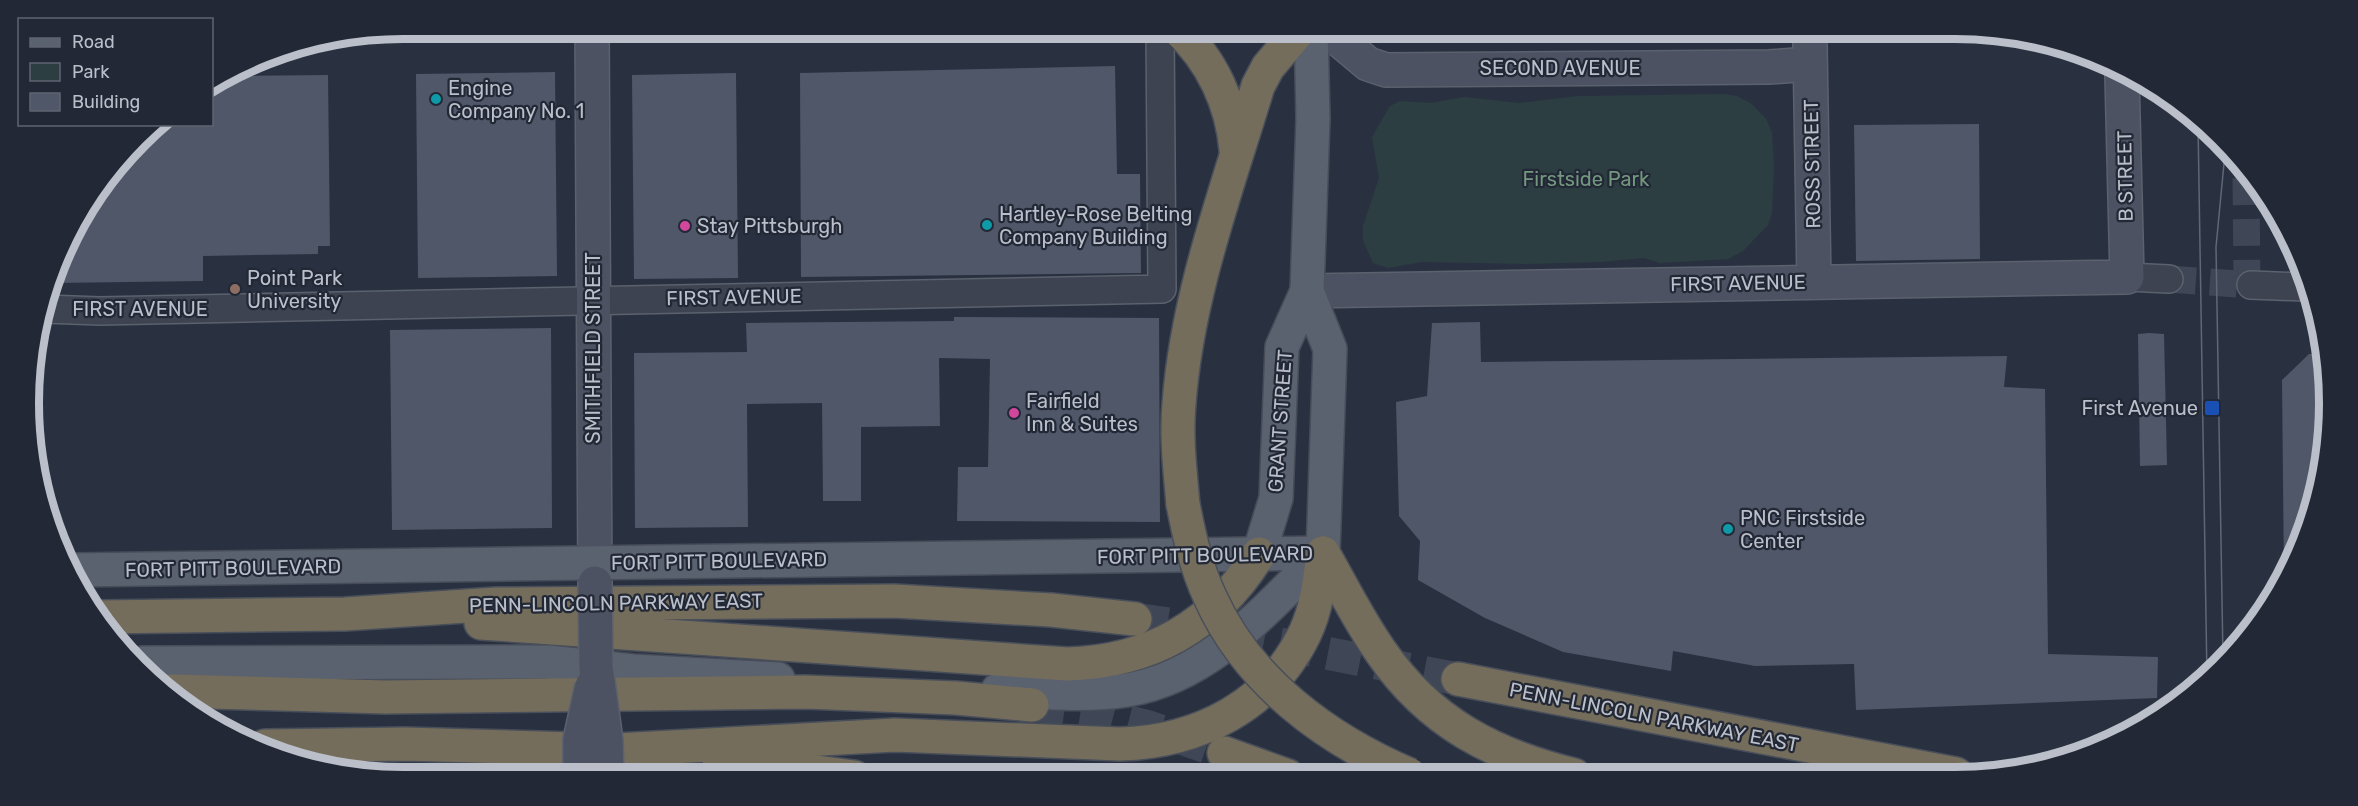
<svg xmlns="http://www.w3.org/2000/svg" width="2358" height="806" font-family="Rubik,sans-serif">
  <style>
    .green { fill: #2c3e42 }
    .building { fill: #505768 }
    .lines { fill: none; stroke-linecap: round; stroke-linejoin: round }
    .street-tunnel { stroke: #3f4655; stroke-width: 27; stroke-dasharray: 27 14; stroke-linecap: butt }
    .highway-tunnel { stroke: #3f4655; stroke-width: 33; stroke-dasharray: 33 16; stroke-linecap: butt }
    .street-casing { stroke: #5b616d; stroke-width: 30 }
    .secondary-casing { stroke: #5b616d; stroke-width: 36 }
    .primary-casing { stroke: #474c59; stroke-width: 36 }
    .highway-casing { stroke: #484e5a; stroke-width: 36 }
    .street { stroke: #3d4350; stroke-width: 27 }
    .secondary { stroke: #4c5262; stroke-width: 33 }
    .primary { stroke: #5b626f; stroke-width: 33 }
    .highway { stroke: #756d5b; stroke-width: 33 }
    .tram { stroke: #606776; stroke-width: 1.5 }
    .secondary-bridge-casing { stroke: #5b616d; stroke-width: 36; stroke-linecap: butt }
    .highway-bridge-casing { stroke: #484e5a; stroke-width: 36; stroke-linecap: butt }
    .secondary-bridge { stroke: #4c5262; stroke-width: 33 }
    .highway-bridge { stroke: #756d5b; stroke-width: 33 }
    .culture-dot { fill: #0f9aa8; stroke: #222835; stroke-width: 2 }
    .hotel-dot { fill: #d1479c; stroke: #222835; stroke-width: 2 }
    .education-dot { fill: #8d6e63; stroke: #222835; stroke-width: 2 }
    .transit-dot { fill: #1a4fb4; stroke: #222835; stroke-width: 2 }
    .labels { text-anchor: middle; stroke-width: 4.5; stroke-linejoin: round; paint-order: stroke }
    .street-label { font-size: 20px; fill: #babfca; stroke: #222835 }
    .poi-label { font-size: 20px; fill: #babfca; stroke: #222835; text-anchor: start }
    .park-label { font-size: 20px; fill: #73987f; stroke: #222835 }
    .rim { fill: none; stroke: #babfca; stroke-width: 8 }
  </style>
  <rect width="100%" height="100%" fill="#293140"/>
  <g class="green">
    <path d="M1724,94L1737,96L1752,104L1766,119L1772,132L1774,167L1772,212L1768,225L1743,251L1728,259L1660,263L1644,258L1601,262L1528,264L1422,262L1388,268L1373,263L1363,240V226L1379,178L1372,137L1390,106L1400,101L1431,103L1464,97L1519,103L1578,96Z"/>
    <path d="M362,772L537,775V777H403Z"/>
  </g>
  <g class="building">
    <path d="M1115,66L1117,174H1140L1141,273L801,277L800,73Z"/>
    <path d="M555,72L557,276L418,278L416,74Z"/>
    <path d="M736,73L738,278L634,279L632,75Z"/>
    <path d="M328,75L330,246H318V254L203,256V281L53,283L67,237L154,124H212V87L229,76Z"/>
    <path d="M1979,124L1980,259L1856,261L1854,125Z"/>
    <path d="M954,317L1159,318L1160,522L957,521L958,467H988L990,359L939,358L940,426L861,427V501H823L822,403L747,404L748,527L635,528L634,353L747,352L746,323L954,321Z"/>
    <path d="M1480,322L1481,362L2007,356L2004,387L2045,389L2048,654L2158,657L2157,698L1856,710L1854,664L1755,666L1673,651L1671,671L1563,652L1485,618L1418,580L1420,541L1399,516L1396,402L1427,396L1432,323Z"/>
    <path d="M551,328L552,528L392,530L390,330Z"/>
    <path d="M2149,333L2164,334L2167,465L2140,466L2138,334Z"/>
    <path d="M2309,354H2326L2317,500L2284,579L2282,380Z"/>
  </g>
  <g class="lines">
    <g class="street-tunnel">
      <path d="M2246,178L2247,284"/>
      <path d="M2169,279L2251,285"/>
    </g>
    <g class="highway-tunnel">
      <path d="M1135,619L1204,629L1458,679"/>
      <path d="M1032,705L1110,717L1149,727L1224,753"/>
    </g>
    <g class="street-casing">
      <g id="street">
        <path d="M2127,277L2169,279"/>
        <path d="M2251,285L2304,287"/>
        <path d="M45,309L100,311L1162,289L1160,28"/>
      </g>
    </g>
    <g class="secondary-casing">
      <g id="secondary">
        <path d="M592,28L595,583"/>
        <path d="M1325,28L1368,64L1386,70L1769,67L1810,64"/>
        <path d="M1810,45L1814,282"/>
        <path d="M1307,291L2127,277L2122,76"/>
      </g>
    </g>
    <g class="primary-casing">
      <g id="primary">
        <path d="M1311,28L1313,119L1307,291L1330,349L1323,553"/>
        <path d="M1259,554L1276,498L1282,347L1307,291"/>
        <path d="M73,570L1323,553"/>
        <path d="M143,663L548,662L633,671L778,679"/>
        <path d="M998,690C1040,692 1084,697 1127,690C1209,677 1267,608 1323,553"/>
      </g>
    </g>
    <g class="highway-casing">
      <g id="highway">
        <path d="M1177,28C1212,60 1232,104 1236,150"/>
        <path d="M1183,504C1180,471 1176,437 1179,404C1187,295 1227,189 1258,86L1268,67L1301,28"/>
        <path d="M1323,553C1342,586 1359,621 1381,652C1430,723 1493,755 1574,775"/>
        <path d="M98,617L345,614L496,604L894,601L1051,610L1135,619"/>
        <path d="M481,623L1067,664C1151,662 1215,625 1259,554"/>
        <path d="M1458,679L1956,774"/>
        <path d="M172,691L385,697L805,692L956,698L1032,705"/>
        <path d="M265,746L405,744L608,750"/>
        <path d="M616,750L895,735L1120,744C1198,742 1270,706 1305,633C1317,608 1320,579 1323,553"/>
        <path d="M1224,753L1288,776"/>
        <path d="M719,759L854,777"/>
      </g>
    </g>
    <use href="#street" class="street"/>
    <use href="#secondary" class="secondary"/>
    <use href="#primary" class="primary"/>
    <use href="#highway" class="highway"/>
    <g class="tram">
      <path d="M2198,123L2207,679"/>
      <path d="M2223,659L2216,247L2225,153"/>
    </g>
    <g class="secondary-bridge-casing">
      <g id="secondary-bridge">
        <path d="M595,583L596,667L606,741L607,777"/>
        <path d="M580,777V740L592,686"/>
      </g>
    </g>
    <g class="highway-bridge-casing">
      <path id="highway-bridge" d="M1183,504C1189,535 1196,567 1210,597C1248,682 1326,739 1410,775"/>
    </g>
    <use href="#secondary-bridge" class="secondary-bridge"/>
    <use href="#highway-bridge" class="highway-bridge"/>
  </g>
  <g class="culture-dot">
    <circle cx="436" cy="99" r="6"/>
    <circle cx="987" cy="225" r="6"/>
    <circle cx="1728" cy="529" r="6"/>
  </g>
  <g class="hotel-dot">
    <circle cx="685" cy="226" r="6"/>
    <circle cx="1014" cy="413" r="6"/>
  </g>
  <circle class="education-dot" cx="235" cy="289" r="6"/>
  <rect class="transit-dot" x="2204" y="400" width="16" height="16" rx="3"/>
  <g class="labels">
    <g class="street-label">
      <text x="1560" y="75">SECOND AVENUE</text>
      <text transform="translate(1812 164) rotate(-91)" y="7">ROSS STREET</text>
      <text transform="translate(2125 176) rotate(-91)" y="7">B STREET</text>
      <text transform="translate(1738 283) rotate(-1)" y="7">FIRST AVENUE</text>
      <text transform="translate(734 297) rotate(-1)" y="7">FIRST AVENUE</text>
      <text x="140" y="316">FIRST AVENUE</text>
      <text transform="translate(593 348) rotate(-90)" y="7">SMITHFIELD STREET</text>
      <text transform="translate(1280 421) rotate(-86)" y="7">GRANT STREET</text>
      <text transform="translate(1205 555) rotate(-1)" y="7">FORT PITT BOULEVARD</text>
      <text transform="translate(719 561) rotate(-1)" y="7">FORT PITT BOULEVARD</text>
      <text transform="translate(233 568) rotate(-1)" y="7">FORT PITT BOULEVARD</text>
      <text transform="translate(616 603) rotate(-1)" y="7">PENN-LINCOLN PARKWAY EAST</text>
      <text transform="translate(1654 717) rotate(11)" y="7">PENN-LINCOLN PARKWAY EAST</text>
    </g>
    <g class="poi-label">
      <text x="448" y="95">Engine<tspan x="448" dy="23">Company No. 1</tspan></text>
      <text x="999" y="221">Hartley-Rose Belting<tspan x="999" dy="23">Company Building</tspan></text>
      <text x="697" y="233">Stay Pittsburgh</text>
      <text x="247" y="285">Point Park<tspan x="247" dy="23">University</tspan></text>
      <text x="1026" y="408">Fairfield<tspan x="1026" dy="23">Inn &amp; Suites</tspan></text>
      <text x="2198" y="415" text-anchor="end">First Avenue</text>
      <text x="1740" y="525">PNC Firstside<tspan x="1740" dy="23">Center</tspan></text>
    </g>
    <g class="park-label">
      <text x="1586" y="186">Firstside Park</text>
    </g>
  </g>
  <path d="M0 0H2358V806H0ZM403 39H1955A364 364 0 0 1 2319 403V403A364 364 0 0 1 1955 767H403A364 364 0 0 1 39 403V403A364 364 0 0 1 403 39Z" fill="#222835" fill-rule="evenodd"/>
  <path class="rim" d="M403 39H1955A364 364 0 0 1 2319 403V403A364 364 0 0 1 1955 767H403A364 364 0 0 1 39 403V403A364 364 0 0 1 403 39Z"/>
  <rect x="18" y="18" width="195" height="108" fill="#222835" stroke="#5f6471" stroke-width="1.5"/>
  <rect x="30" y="38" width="30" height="9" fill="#5b626f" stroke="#5f6471" stroke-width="1.5"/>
  <text x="72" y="48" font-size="18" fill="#babfca">Road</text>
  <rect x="30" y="63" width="30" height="18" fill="#2c3e42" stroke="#5f6471" stroke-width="1.5"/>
  <text x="72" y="78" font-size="18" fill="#babfca">Park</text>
  <rect x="30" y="93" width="30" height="18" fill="#505768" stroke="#5f6471" stroke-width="1.5"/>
  <text x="72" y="108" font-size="18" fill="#babfca">Building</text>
</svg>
